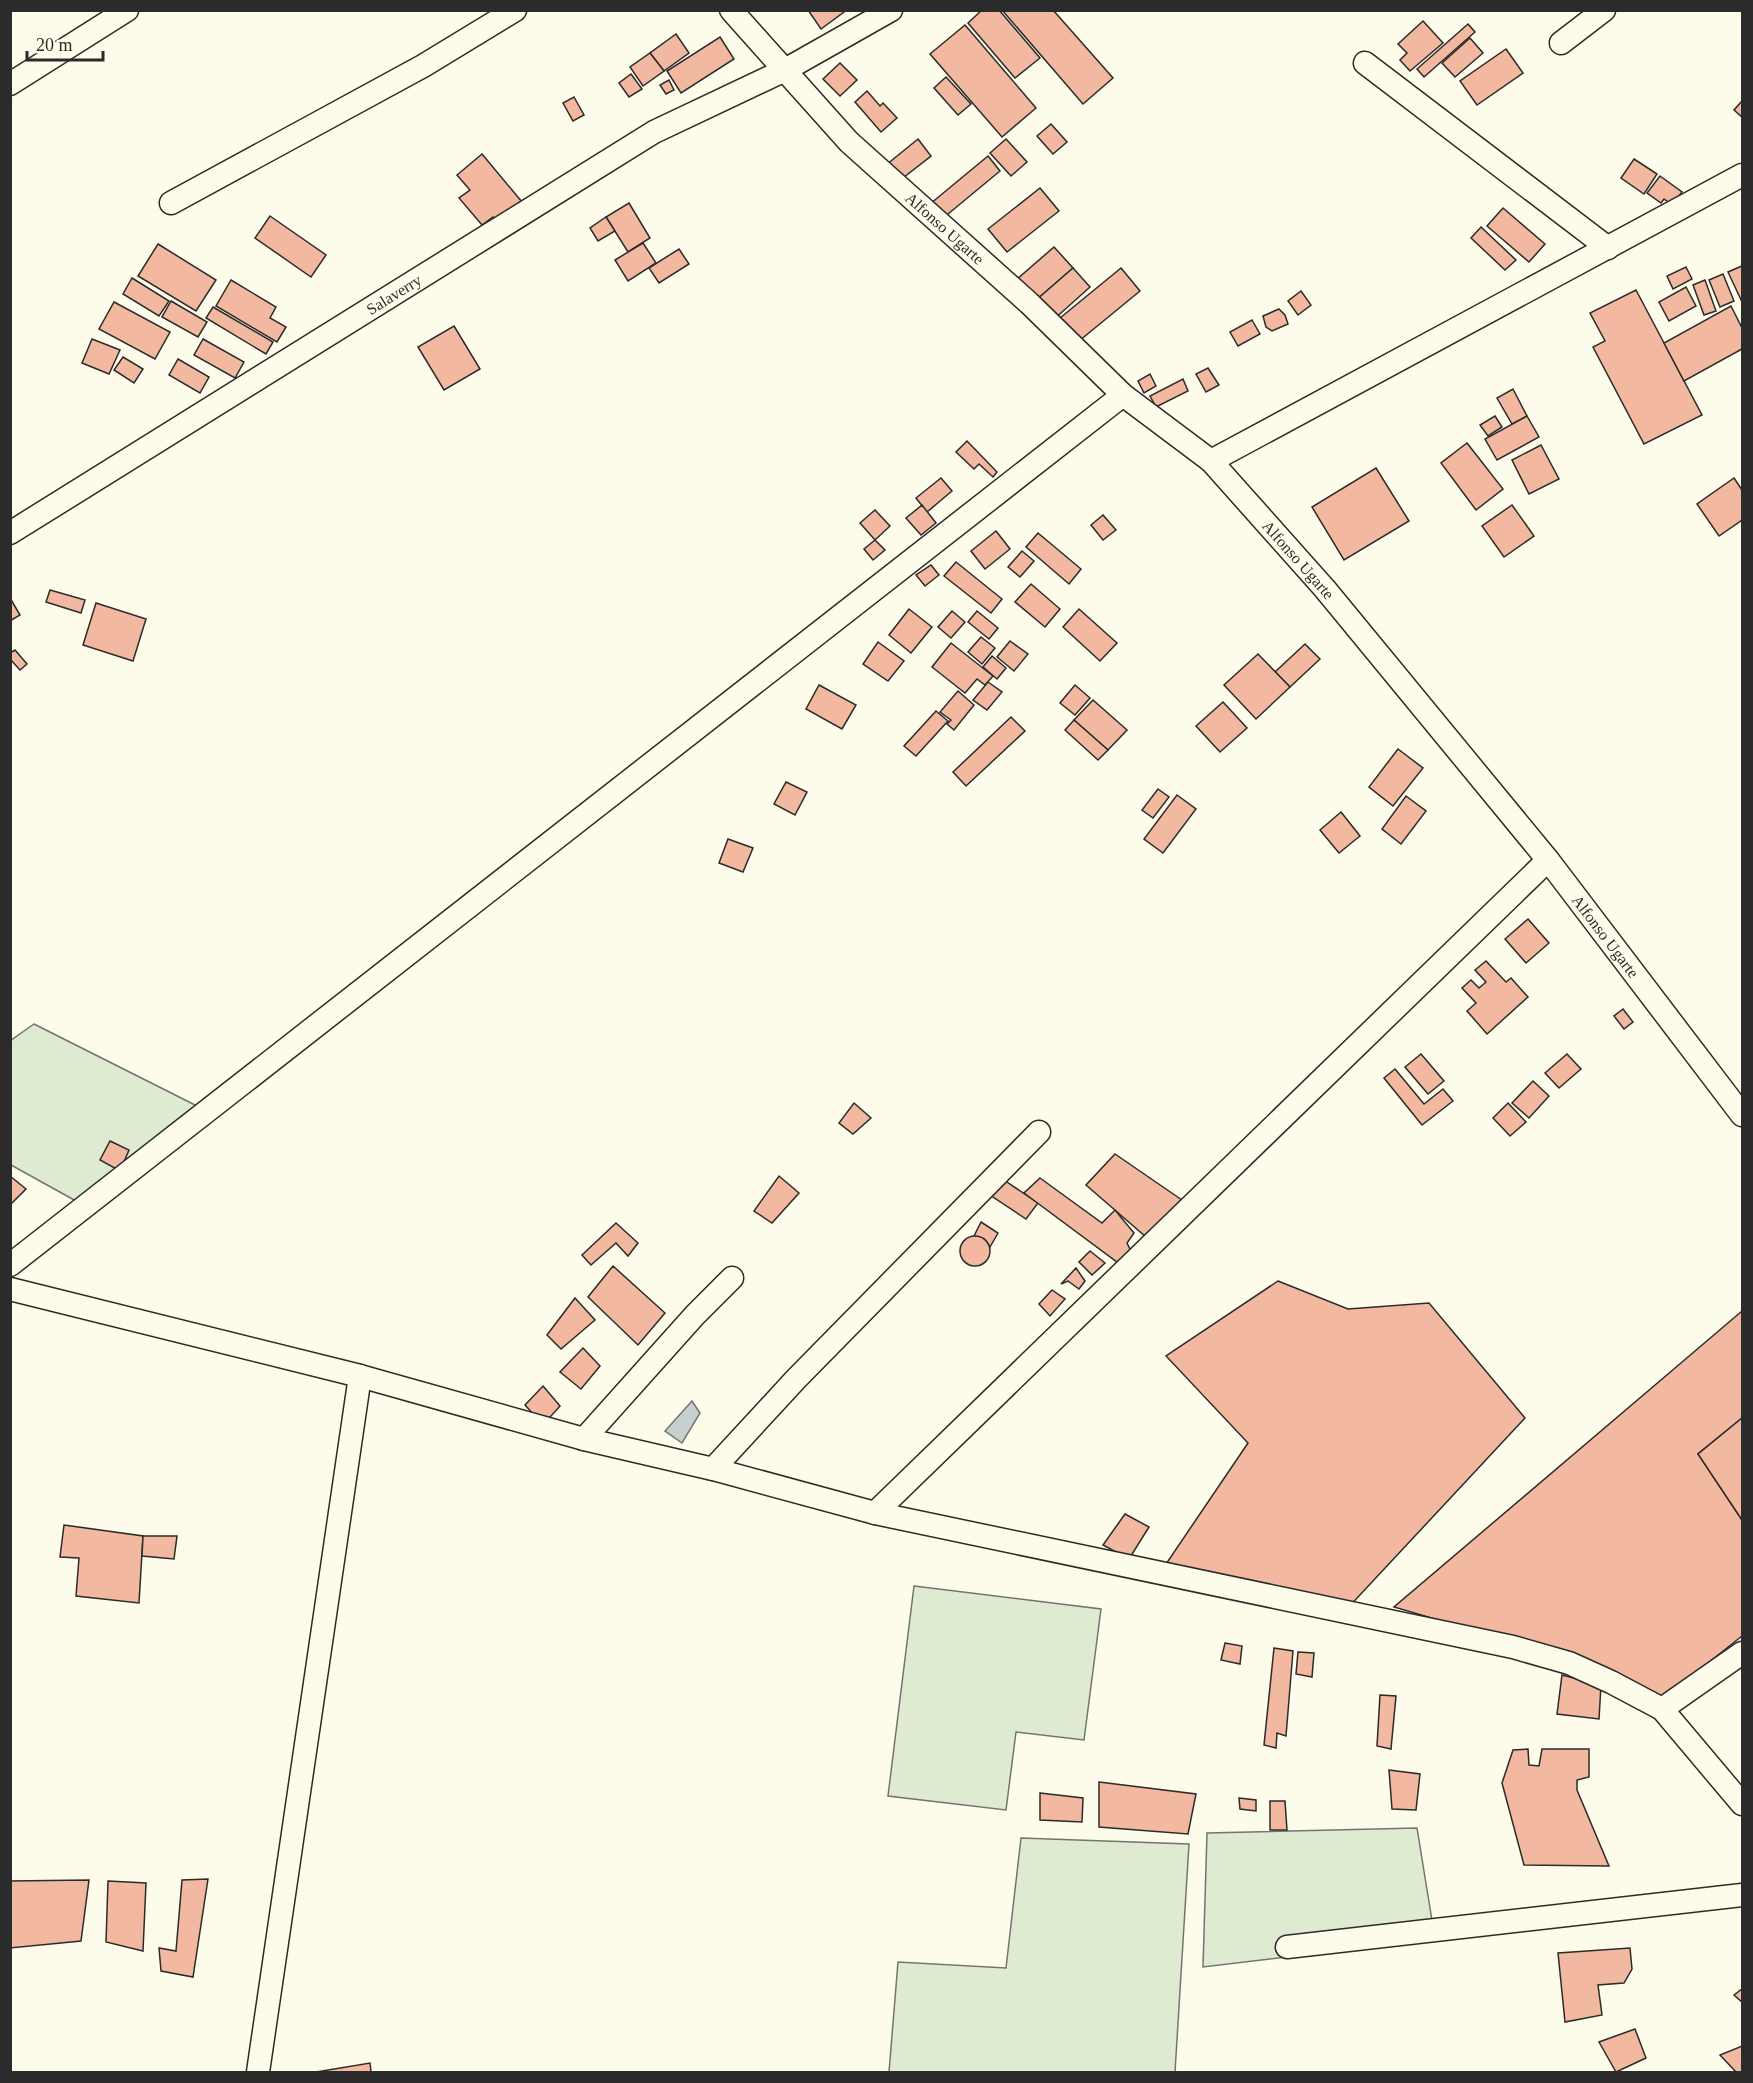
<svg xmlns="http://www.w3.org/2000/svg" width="1753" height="2083" font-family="Georgia,serif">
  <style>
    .green { fill: #deebd1; stroke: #74746e; stroke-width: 1.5 }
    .water { fill: #c7d0d0; stroke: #74746e; stroke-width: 1.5 }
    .building { fill: #f2b8a0; stroke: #2b2b2b; stroke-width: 1.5 }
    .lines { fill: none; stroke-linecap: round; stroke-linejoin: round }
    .street-casing { stroke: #2b2b2b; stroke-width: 25 }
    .street { stroke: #fdfbea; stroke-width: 22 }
    .labels { text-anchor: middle; stroke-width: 4.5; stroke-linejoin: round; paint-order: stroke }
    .street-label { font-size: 16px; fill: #2b2b2b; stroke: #fdfbea }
  </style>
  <rect width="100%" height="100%" fill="#fdfbea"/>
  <g class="green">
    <path d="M34,1024L197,1106L76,1201L11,1165L10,1041Z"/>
    <path d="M914,1586L1101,1609L1084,1740L1016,1732L1006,1810L888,1796Z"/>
    <path d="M1417,1828L1435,1939L1203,1967L1207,1833Z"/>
    <path d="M1021,1838L1189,1844L1175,2072H889L898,1962L1006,1968Z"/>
  </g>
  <path class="water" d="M692,1401L700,1413L682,1443L665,1431Z"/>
  <g class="building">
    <path d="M808,10H843L844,12L821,29Z"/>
    <path d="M982,10H999L1040,58L1015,78L968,23Z"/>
    <path d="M1002,10H1053L1113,78L1083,104Z"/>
    <path d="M1423,21L1443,43L1410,71L1400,60L1407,53L1398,44Z"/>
    <path d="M1468,24L1475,32L1424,77L1417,69Z"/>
    <path d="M965,25L1036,108L1002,137L930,54Z"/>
    <path d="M676,34L689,53L664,71L650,53Z"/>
    <path d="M720,37L734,59L681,93L667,71Z"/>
    <path d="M1470,38L1483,53L1455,77L1442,63Z"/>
    <path d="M1506,49L1523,73L1477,105L1460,81Z"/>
    <path d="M650,53L664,71L643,86L630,67Z"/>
    <path d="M840,63L857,80L840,96L823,79Z"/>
    <path d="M631,74L642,89L629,97L619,83Z"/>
    <path d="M946,77L971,104L958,115L934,88Z"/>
    <path d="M669,80L674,90L666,94L660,85Z"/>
    <path d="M867,91L880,106L883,103L897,118L881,132L855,102Z"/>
    <path d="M574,97L584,115L573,121L563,103Z"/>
    <path d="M1742,101V117L1734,110Z"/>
    <path d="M1051,124L1067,142L1053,154L1037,136Z"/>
    <path d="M918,139L931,156L899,181L886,165Z"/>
    <path d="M1006,139L1027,162L1011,176L990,153Z"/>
    <path d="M482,154L522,202L497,222L493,217L482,225L459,198L470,190L457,175Z"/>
    <path d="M988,156L1000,171L942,219L930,204Z"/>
    <path d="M1634,159L1657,174L1644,194L1621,178Z"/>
    <path d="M1660,176L1682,192L1672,205L1664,199L1661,203L1647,193Z"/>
    <path d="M1040,188L1059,211L1007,252L988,229Z"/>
    <path d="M629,203L650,238L628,252L606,217Z"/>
    <path d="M1503,208L1545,244L1529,262L1487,226Z"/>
    <path d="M270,216L326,255L311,277L255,238Z"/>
    <path d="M606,217L615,231L598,241L590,228Z"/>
    <path d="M1481,227L1516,260L1505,270L1471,238Z"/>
    <path d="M643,243L656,263L628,281L615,260Z"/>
    <path d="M158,244L216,280L196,311L138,276Z"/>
    <path d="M1054,247L1073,268L1035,301L1016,280Z"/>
    <path d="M679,249L689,264L659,283L649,268Z"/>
    <path d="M1742,266V302L1728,272Z"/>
    <path d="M1686,267L1692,279L1673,289L1667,276Z"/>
    <path d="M1073,268L1090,287L1052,321L1035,301Z"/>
    <path d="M1121,268L1140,291L1079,341L1060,318Z"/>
    <path d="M1723,274L1734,301L1720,307L1709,280Z"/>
    <path d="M132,278L169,301L159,316L123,294Z"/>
    <path d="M231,280L276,307L270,318L286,327L277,342L216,306Z"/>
    <path d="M1705,280L1716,311L1704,315L1693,285Z"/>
    <path d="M1686,287L1696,306L1669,321L1659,302Z"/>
    <path d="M1636,290L1702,415L1644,444L1593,347L1605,341L1590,313Z"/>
    <path d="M1301,291L1311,305L1298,315L1288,301Z"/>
    <path d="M171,301L207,322L198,337L162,317Z"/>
    <path d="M114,302L170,332L155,359L99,329Z"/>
    <path d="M1731,306L1742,328V349L1684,381L1664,343Z"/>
    <path d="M213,307L273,342L266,354L206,318Z"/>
    <path d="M1279,309L1285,315L1288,324L1272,331L1266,327L1263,316Z"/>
    <path d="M1252,320L1260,334L1238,346L1230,332Z"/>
    <path d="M454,326L480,369L444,390L418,347Z"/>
    <path d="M92,339L120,350L109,374L82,363Z"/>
    <path d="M203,339L244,362L235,378L194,355Z"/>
    <path d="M123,357L143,369L134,383L114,370Z"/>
    <path d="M178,359L209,377L200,393L169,375Z"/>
    <path d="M1208,368L1219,385L1206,392L1196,374Z"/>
    <path d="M1150,374L1156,386L1144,393L1138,381Z"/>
    <path d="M1183,379L1188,391L1156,407L1150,396Z"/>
    <path d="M1513,389L1527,416L1512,424L1497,398Z"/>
    <path d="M1495,416L1502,427L1488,436L1480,425Z"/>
    <path d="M1527,416L1539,437L1497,460L1485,439Z"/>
    <path d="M967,441L997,472L993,477L979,464L974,469L956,452Z"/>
    <path d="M1467,443L1503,489L1476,510L1441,463Z"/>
    <path d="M1541,445L1559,479L1529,494L1512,460Z"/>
    <path d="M1376,468L1409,521L1344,560L1312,507Z"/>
    <path d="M941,478L952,491L927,512L916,498Z"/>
    <path d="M1734,478L1742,490V520L1719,536L1697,504Z"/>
    <path d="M922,505L936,523L921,535L906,518Z"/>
    <path d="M1512,505L1534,536L1504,557L1482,526Z"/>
    <path d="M875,510L890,526L875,540L860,523Z"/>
    <path d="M1103,515L1116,530L1103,540L1091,525Z"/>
    <path d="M996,531L1010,549L985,569L971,551Z"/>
    <path d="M1038,533L1081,569L1069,584L1026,547Z"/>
    <path d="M875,540L885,550L873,560L864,549Z"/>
    <path d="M1022,551L1034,561L1020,577L1008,567Z"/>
    <path d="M956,562L1002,599L991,613L944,576Z"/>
    <path d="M931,565L939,575L925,586L916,575Z"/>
    <path d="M1031,584L1060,609L1045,627L1015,602Z"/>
    <path d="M50,590L85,600L81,613L46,602Z"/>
    <path d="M10,598L20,615L10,621Z"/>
    <path d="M96,603L146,619L133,661L83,645Z"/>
    <path d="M909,609L932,627L911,653L889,635Z"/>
    <path d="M1079,609L1117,643L1100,661L1063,627Z"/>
    <path d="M952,611L965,622L951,638L938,627Z"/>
    <path d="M977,611L998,628L989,639L968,622Z"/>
    <path d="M981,637L995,648L982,664L968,652Z"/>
    <path d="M1010,641L1028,654L1014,671L997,657Z"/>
    <path d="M878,642L904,661L888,681L863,664Z"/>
    <path d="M951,643L993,676L985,685L977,679L965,693L932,667Z"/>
    <path d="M1305,644L1320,659L1290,687L1275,672Z"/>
    <path d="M15,650L27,664L20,670L10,659V653Z"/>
    <path d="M1258,654L1290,687L1256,719L1224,685Z"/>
    <path d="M992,656L1006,668L997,679L983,667Z"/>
    <path d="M988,682L1002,692L987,710L973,700Z"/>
    <path d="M819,685L856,705L842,729L806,709Z"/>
    <path d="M1075,685L1090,698L1075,715L1060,703Z"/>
    <path d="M958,691L974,705L954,730L947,724L951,720L940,712Z"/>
    <path d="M1093,700L1127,730L1108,750L1074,720Z"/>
    <path d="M1223,702L1247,728L1220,752L1196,726Z"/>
    <path d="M936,711L948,721L916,756L904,746Z"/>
    <path d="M1011,717L1025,731L966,786L953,772Z"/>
    <path d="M1074,720L1108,750L1098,760L1065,730Z"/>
    <path d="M1398,749L1423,768L1393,806L1369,787Z"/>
    <path d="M786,782L807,792L795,815L774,804Z"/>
    <path d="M1158,789L1169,797L1153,818L1142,810Z"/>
    <path d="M1177,795L1196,809L1163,853L1144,839Z"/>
    <path d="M1406,796L1426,811L1401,844L1382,829Z"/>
    <path d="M1341,812L1360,836L1339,853L1320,830Z"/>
    <path d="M728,839L753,848L743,872L719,863Z"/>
    <path d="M1528,919L1549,943L1526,963L1505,939Z"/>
    <path d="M1486,961L1506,982L1511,978L1528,997L1487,1034L1467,1011L1476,1003L1462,988L1471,980L1479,988L1486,982L1475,970Z"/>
    <path d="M1623,1009L1633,1022L1624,1029L1614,1016Z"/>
    <path d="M1421,1054L1444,1081L1428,1094L1405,1067Z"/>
    <path d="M1567,1054L1581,1069L1559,1088L1545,1073Z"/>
    <path d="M1395,1069L1424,1104L1443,1089L1453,1101L1422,1125L1384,1078Z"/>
    <path d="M1533,1081L1549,1096L1529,1118L1512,1103Z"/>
    <path d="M854,1103L871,1118L853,1134L839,1123Z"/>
    <path d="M1508,1103L1526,1122L1510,1136L1493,1118Z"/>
    <path d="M110,1141L129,1150L120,1171L100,1160Z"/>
    <path d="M1115,1154L1182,1200L1146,1237L1086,1185Z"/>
    <path d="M10,1176L26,1189L11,1204H10Z"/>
    <path d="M779,1176L799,1193L772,1223L754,1211Z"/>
    <path d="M1001,1178L1038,1203L1026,1219L990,1195Z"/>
    <path d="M1040,1178L1102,1223L1115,1210L1134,1233L1127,1243L1131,1251L1117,1262L1024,1193Z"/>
    <path d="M981,1222L998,1233L990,1247L984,1239L974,1236Z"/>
    <path d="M616,1223L638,1243L628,1256L616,1243L591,1265L582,1255Z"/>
    <circle cx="975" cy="1251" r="15"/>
    <path d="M1090,1251L1105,1263L1092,1275L1079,1262Z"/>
    <path d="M613,1266L665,1313L638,1345L588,1297Z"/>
    <path d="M1076,1268L1085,1281L1079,1289L1068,1281L1061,1284Z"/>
    <path d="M1278,1281L1348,1309L1429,1303L1525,1418L1345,1611L1164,1567L1248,1443L1166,1356Z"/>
    <path d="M1052,1290L1065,1299L1050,1316L1039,1304Z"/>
    <path d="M575,1298L595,1320L561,1349L547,1335Z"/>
    <path d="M1742,1311V1418L1698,1454L1742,1520V1636L1659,1702L1595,1666L1394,1607Z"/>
    <path d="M583,1348L600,1366L581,1389L560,1372Z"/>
    <path d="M543,1386L560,1406L543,1425L525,1405Z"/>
    <path d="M1742,1418V1520L1698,1454Z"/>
    <path d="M1125,1514L1149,1527L1129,1559L1103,1545Z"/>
    <path d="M64,1525L143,1536L139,1603L76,1596L79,1558L60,1557Z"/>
    <path d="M143,1536H177L174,1559L142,1556Z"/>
    <path d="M1225,1643L1242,1646L1240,1664L1221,1660Z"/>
    <path d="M1274,1648L1293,1651L1286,1736L1277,1733L1276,1748L1264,1745Z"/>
    <path d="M1298,1652L1314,1653L1312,1677L1296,1674Z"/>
    <path d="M1562,1675L1601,1685L1599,1719L1557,1714Z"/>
    <path d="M1380,1695L1396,1696L1391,1749L1377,1746Z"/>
    <path d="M1528,1749L1529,1765L1539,1766L1542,1749H1589V1777L1577,1780V1790L1609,1866L1524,1865L1502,1783L1513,1750Z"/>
    <path d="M1389,1770L1420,1774L1416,1810L1392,1809Z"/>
    <path d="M1099,1782L1196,1794L1188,1834L1099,1827Z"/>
    <path d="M1040,1793L1083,1798L1082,1822L1040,1820Z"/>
    <path d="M1239,1798L1256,1800V1811L1240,1809Z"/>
    <path d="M1270,1801H1285L1287,1830H1270Z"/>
    <path d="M208,1879L193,1977L161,1971L159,1948L176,1951L182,1880Z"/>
    <path d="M89,1880L81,1941L10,1948V1881Z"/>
    <path d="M108,1881L146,1883L143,1951L106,1942Z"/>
    <path d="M1630,1948L1632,1969L1624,1983L1598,1985L1602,2015L1565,2022L1558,1953Z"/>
    <path d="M1742,1989V2002L1734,1995Z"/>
    <path d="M1635,2029L1646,2058L1616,2072L1599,2042Z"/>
    <path d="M1742,2046V2072H1736L1720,2055Z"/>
    <path d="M370,2063L371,2072H316Z"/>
  </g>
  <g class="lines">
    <g class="street-casing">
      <g id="street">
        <path id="s1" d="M731,10L849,142L1029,303L1123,395L1211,461L1325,589L1548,860L1742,1115"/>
        <path d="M1561,43L1604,10"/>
        <path d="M1365,63L1608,248"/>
        <path d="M10,84L127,10"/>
        <path d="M171,203L423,66L515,10"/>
        <path d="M1211,461L1742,175"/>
        <path id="s2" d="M10,533L654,132L785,70L891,10"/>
        <path d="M10,1265L1123,395"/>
        <path d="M10,1289L360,1376L584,1439L713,1469L875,1513L1513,1647L1569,1663L1611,1682L1662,1709L1742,1804"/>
        <path d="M584,1439L695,1315L732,1278"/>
        <path d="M713,1469L796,1379L1039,1132"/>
        <path d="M875,1513L1548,860"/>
        <path d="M1662,1709L1742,1653"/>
        <path d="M1287,1947L1742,1895"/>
        <path d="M258,2072L360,1376"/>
      </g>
    </g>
    <use href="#street" class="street"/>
  </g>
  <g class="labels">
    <g class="street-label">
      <text dy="6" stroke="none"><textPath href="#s1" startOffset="306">Alfonso Ugarte</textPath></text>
      <text dy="6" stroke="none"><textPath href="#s2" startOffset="452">Salaverry</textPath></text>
      <text dy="6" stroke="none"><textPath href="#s1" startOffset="792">Alfonso Ugarte</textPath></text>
      <text dy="6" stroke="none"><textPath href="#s1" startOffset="1278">Alfonso Ugarte</textPath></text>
    </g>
  </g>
  <rect width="1753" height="2083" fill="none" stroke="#2b2b2b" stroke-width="24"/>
  <path d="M27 51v9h76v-9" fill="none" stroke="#2b2b2b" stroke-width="3"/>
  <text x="36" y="51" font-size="18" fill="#2b2b2b" stroke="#fdfbea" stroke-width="4.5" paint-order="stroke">20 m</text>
</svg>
